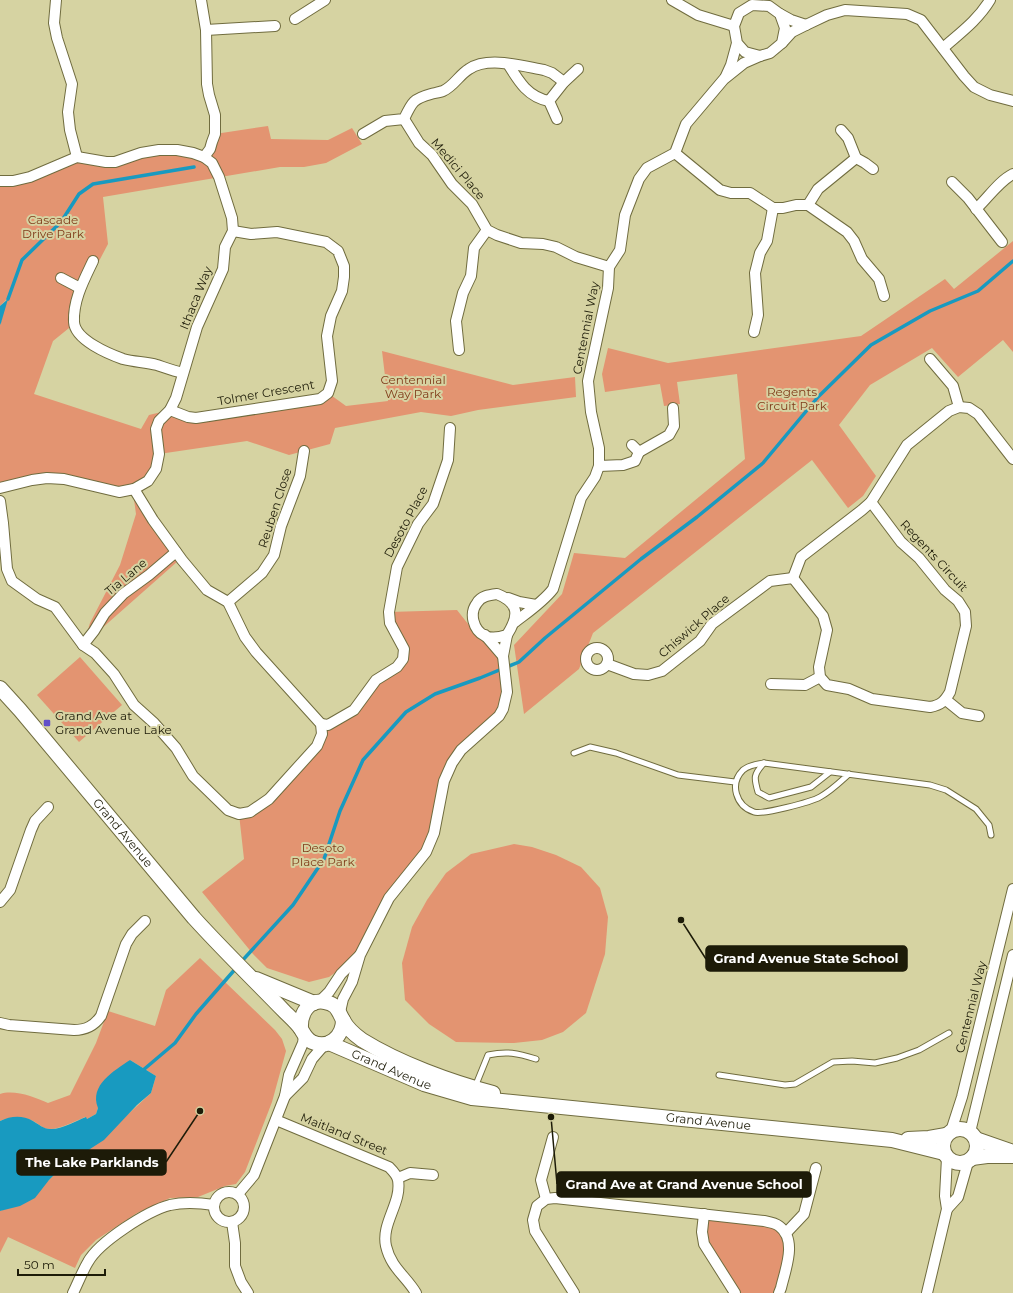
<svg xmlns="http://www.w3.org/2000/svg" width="1013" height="1293" font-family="Montserrat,sans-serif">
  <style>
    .green { fill: #e39471 }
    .water { fill: #189ac0 }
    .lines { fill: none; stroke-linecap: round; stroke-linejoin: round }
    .stream { stroke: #189ac0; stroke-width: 3.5 }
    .lane-casing { stroke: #706c3f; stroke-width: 7 }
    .street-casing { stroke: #706c3f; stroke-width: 12 }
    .secondary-casing { stroke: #706c3f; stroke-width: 16 }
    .lane { stroke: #fff; stroke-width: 5 }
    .street { stroke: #fff; stroke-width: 10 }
    .secondary { stroke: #fff; stroke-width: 14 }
    .poi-dot { fill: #6250c9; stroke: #d6d3a2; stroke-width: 1.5 }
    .labels { text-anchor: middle; stroke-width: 4; stroke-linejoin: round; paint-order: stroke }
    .street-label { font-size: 12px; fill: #1d1b08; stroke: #d6d3a2 }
    .park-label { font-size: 12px; fill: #803c1a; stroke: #d6d3a2 }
    .poi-label { font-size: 12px; fill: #1d1b08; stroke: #d6d3a2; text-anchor: start }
    .leader { fill: none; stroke: #1d1b08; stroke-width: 1.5 }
    .callout-dot { fill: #1d1b08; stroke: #d6d3a2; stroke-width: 1.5 }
    .callout { fill: #1d1b08; stroke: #1d1b08; stroke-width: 1.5 }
    .callout-label { font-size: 13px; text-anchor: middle; font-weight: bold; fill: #fff }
  </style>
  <rect width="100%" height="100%" fill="#d6d3a2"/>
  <g class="green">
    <path d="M268,126L271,139L328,140L352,128L362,144L326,163L304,167H280L103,197L108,244L98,263L94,261L74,324L53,341L34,394L141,429L149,415L170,410L188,417L328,393L346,406L388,401L382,351L513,385L575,377L576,397L478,410L451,416L421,412L335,428L330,444L289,455L247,441L159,454L148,481L119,492L64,479L0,488V325L7,299L0,306V181L77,157L106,162L159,150L204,157L215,134Z"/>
    <path d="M1013,241V352L1003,340L958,377L932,348L870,385L839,425L876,476L863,496L848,508L812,460L593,633L579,669L524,714L514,645L562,594L574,553L625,558L745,459L737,374L677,382L680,404L664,406L660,384L605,392L602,374L608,348L668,363L861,336L945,279L954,289Z"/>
    <path d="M133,492L178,561L83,645L90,623L120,565L136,514Z"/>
    <path d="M457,610L472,629L503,656L506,701L452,763L434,833L389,898L360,955L329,977L309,982L267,968L253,954L202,892L244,859L239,814L250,812L317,746L321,724L341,719L403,659L389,612Z"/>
    <path d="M80,657L122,705L79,742L37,695Z"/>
    <path d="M514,844L532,847L556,855L581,867L600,888L608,917L605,954L586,1013L563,1032L542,1040L514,1043L456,1042L429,1024L405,1000L402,963L412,927L427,900L446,873L471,854Z"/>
    <path d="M200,958L275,1030L282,1039L286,1051L272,1102L245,1172L236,1184L225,1186L198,1197L170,1198L137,1213L96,1240L81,1255L75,1268L8,1237L0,1253V1211L5,1209L49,1180L62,1167L124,1118L151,1093L156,1076L130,1060L98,1108L96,1114L87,1119L85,1117C76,1121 60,1129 50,1129C42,1129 37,1122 31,1120C24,1118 6,1118 0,1121V1094C14,1089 35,1097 48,1103L70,1095L96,1043L108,1011L155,1026L166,990Z"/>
    <path d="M704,1214L778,1225L790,1249L779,1293H735L704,1244Z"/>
  </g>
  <g class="water">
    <path d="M8,299L1,323L0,325V306Z"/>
    <path d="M130,1060L156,1076L151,1093L137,1105L104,1140L62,1167L49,1180L35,1198L20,1206L0,1211V1121C11,1116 22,1115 33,1121C38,1124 44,1129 50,1129C60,1130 76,1121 86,1117L87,1119L96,1114L98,1108C89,1085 114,1071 130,1060Z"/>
  </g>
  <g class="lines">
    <g class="stream">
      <path d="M8,299L22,260L61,222L79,194L93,184L194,167"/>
      <path d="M241,962L293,905L324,859L340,811L363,760L406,712L435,694L480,678L519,662L545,638L641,559L697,517L763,463L818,397L871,345L930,311L978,291L1013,261"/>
      <path d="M142,1071L175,1043L196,1014L237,967"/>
    </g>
    <g class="lane-casing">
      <g id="lane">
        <path d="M574,753L590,747L616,753L678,775L735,782"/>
        <path d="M764,763C753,775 754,778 758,792L769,798L811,787L830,772"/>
        <path d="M849,774C839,783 831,791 820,797C811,802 762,815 754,812C736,806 729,784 743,770C749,765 757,764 764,763L930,785L946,790L976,809L989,825L991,835"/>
        <path d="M719,1075L785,1085L795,1084L833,1062L852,1061L875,1063L897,1058L919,1050L949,1033"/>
        <path d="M475,1087L488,1055C507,1051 517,1053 536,1059"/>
      </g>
    </g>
    <g class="street-casing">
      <g id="street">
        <path d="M56,0L54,23L57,38L72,84L68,112L70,130L77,157"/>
        <path d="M201,0L206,30L207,84L209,95L215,115V134L212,142L210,149L204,157"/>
        <path d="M672,0L698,15L734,26"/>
        <path d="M780,14L791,20L806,25"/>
        <path d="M295,19L325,0"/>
        <path d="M206,30L275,26"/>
        <path d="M782,43L792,32L806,25L827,15L845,10L907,14L921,20L964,76L974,87L990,95L1013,101"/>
        <path d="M943,48C960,33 978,20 990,0"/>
        <path d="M508,64C519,82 528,97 549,101"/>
        <path d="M726,76L731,65L737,43L734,26L739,13L752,5L769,6L780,14L785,28L782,43L770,53L760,56L745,52L737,43"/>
        <path d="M404,119L419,143L432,155L452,184L472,204L487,230L497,235L521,243L543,244L556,247L576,257L609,267"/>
        <path d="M557,119L549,101L564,82L578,69"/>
        <path d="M841,130L848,138L856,158L865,163L873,169"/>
        <path d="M363,134L385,121L404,119C412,102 413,99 431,94C435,93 440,92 443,91C454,86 459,75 469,69C488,56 522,66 544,70L552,73L564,82"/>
        <path d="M675,153L720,190L731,193H750L773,208H783L796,205H808L847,232L854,241L862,259L879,279L884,296"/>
        <path d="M0,181H13L30,177L77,157L106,162H115L141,153L159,150H177L193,153L204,157L212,163L219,177L232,218L233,231L225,247L223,269L197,327L176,398L170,410L159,421L156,429L159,454L156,469L148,481L134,489L119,492L64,479L47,478L32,480L0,488"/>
        <path d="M952,182L968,198L1002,242"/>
        <path d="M808,205L818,189L856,158"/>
        <path d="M976,209C988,198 999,181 1013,174"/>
        <path d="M93,261C84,280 73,300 74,322C75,340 109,354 123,359C134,362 146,362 157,365C166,368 174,371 183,373"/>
        <path d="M61,278L80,288"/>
        <path d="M754,332L758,315L755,273L760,253L767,241L773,208"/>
        <path d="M459,350L456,321L463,293L471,276L474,248L487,230"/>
        <path d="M930,359L953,386L959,407"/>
        <path d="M170,410L188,417L196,418L320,399L328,393L332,381L327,336L331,316L342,291L344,277V266L338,251L326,242L277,232L251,234L233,231"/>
        <path d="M639,452L669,435L674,426L673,408"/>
        <path d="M599,466L623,465L635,461L639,452L632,445"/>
        <path d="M0,501L3,523L7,569L12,581L37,599L55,607L83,645L95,653L114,674L134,705L154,723L176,748L193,776L228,810L239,814L250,812L269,799L317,746L322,734L321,724L256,652L245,637L228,602L207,590L182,560L153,520L134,489"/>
        <path d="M793,578L823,616L827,630L819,667L820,677L827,685L849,689L872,699L930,707C941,705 945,701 950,692L966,626L965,612L958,601L945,590L919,558L901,542L871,502"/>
        <path d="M793,578L801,557L862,510L871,502L907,445L949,411L959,407L969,408L978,414L1013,459"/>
        <path d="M497,594C520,603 519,616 507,635C501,637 492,639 485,636C473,630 469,613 477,603C481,596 489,595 497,594Z"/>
        <path d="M508,598L519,602L536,605"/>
        <path d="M228,602L262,573L274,555L281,526L300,476L304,451"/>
        <path d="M515,622C528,612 543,602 553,589L581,498L595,477L599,466V448L591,412L588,381L608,288L609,267L620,250L625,215L639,179L647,168L675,153L686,124L724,79L744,63L760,56"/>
        <path d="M485,635L503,656"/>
        <path d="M83,645L94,631L105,613L123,594L149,575L176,552"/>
        <circle cx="597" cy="659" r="11"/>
        <path d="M607,664L634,674L648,675L662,671L700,641L712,624L770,581L793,578"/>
        <path d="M771,684L805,685L820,677"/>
        <path d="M946,700L962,713L979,716"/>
        <path d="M321,724L328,725L354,710L376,680L397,667L403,659L404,649L390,623L389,612L397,567L418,524L433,504L448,460L450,428"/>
        <path d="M0,902L10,890L31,830L35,821L48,807"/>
        <path d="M320,1001L329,992L341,974L359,956"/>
        <path d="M340,1012L343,999L352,982L360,955L389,898L426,852L434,833L444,781L452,763L461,750L499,716L503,709L507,692L503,656L507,635"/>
        <path d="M0,1023L9,1025L74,1030C86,1030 94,1026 101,1016L126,944L132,934L145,921"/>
        <path d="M285,1096L303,1078L312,1059L325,1044"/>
        <path d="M276,1120L389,1167C392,1170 397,1175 398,1180C402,1203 381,1223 386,1246C391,1268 406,1276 416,1293"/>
        <path d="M951,1131L962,1097L1013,889"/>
        <path d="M970,1132L1013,955"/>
        <path d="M398,1178L410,1173L433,1175"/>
        <circle cx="229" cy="1207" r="15"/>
        <path d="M238,1194L254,1175L285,1096L289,1075L303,1043L304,1036"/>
        <path d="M546,1199L541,1180L553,1137"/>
        <path d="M947,1209L958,1197L968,1162"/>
        <path d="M704,1214L702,1232L704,1244L735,1293"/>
        <path d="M232,1222L235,1243V1266L241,1282L248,1293"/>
        <path d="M786,1233L804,1214L816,1168"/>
        <path d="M73,1293C78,1283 82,1272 88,1262C99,1242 147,1211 170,1205C184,1202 200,1203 214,1205"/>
        <path d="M574,1293L535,1231L533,1220L537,1206L546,1199L555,1198L764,1221C769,1222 775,1223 779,1226C798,1240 785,1270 781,1288L779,1293"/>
        <path d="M927,1293L947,1209L945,1196L947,1158"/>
      </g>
    </g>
    <g class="secondary-casing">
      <g id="secondary">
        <path id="s1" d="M0,688L20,710L194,918C223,950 254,980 284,1011C289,1016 296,1022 301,1029C304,1034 306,1039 312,1042C329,1050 343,1036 343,1020"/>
        <path d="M256,979L314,1003"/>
        <path d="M301,1029C300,1014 308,999 325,1002C337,1004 338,1011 343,1020C347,1028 355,1035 362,1040C399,1063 451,1082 493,1093"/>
        <path id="s2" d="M329,1043L424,1084L472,1098L892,1140L944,1153"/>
        <circle cx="960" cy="1146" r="17"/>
        <path d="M908,1139L929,1138L946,1135"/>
        <path d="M976,1139L1013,1152"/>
        <path d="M972,1158L987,1156H1013"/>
      </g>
    </g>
    <use href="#lane" class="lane"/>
    <use href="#street" class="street"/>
    <use href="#secondary" class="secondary"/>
  </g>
  <rect class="poi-dot" x="43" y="719" width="8" height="8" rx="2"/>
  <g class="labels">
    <g class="street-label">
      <text transform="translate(458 169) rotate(50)" y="4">Medici Place</text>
      <text transform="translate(196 298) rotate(-68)" y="4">Ithaca Way</text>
      <text transform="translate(586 328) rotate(-79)" y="4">Centennial Way</text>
      <text transform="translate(266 393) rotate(-10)" y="4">Tolmer Crescent</text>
      <text transform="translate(275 508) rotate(-72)" y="4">Reuben Close</text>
      <text transform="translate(406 522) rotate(-62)" y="4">Desoto Place</text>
      <text transform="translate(934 556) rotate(47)" y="4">Regents Circuit</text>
      <text transform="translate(126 577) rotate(-40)" y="4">Tia Lane</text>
      <text transform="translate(694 626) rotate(-41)" y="4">Chiswick Place</text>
      <text dy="4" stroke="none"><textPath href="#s1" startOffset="190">Grand Avenue</textPath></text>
      <text transform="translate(971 1007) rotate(-76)" y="4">Centennial Way</text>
      <text dy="4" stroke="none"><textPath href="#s2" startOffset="68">Grand Avenue</textPath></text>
      <text dy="4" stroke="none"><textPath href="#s2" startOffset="391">Grand Avenue</textPath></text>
      <text transform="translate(344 1134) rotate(22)" y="4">Maitland Street</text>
    </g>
    <g class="park-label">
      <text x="53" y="224">Cascade<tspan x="53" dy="14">Drive Park</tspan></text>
      <text x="413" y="384">Centennial<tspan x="413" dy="14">Way Park</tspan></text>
      <text x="792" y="396">Regents<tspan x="792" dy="14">Circuit Park</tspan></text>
      <text x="323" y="852">Desoto<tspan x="323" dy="14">Place Park</tspan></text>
    </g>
    <g class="poi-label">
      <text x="55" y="720">Grand Ave at<tspan x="55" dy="14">Grand Avenue Lake</tspan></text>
    </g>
  </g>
  <path class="leader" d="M681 920L706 959M200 1111L166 1162M551 1117L557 1184"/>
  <g class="callout-dot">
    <circle cx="681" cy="920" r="4"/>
    <circle cx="200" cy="1111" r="4"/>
    <circle cx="551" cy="1117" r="4"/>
  </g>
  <g class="callout">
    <rect x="706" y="946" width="201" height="25" rx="4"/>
    <rect x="17" y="1150" width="149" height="25" rx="4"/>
    <rect x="557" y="1172" width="254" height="25" rx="4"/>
  </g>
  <g class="callout-label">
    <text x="806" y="963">Grand Avenue State School</text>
    <text x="92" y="1167">The Lake Parklands</text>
    <text x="684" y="1189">Grand Ave at Grand Avenue School</text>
  </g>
  <path d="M18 1269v6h87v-6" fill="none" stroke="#1d1b08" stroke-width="2"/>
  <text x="24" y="1269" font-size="12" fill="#1d1b08" stroke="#d6d3a2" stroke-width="3" paint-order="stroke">50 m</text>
</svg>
